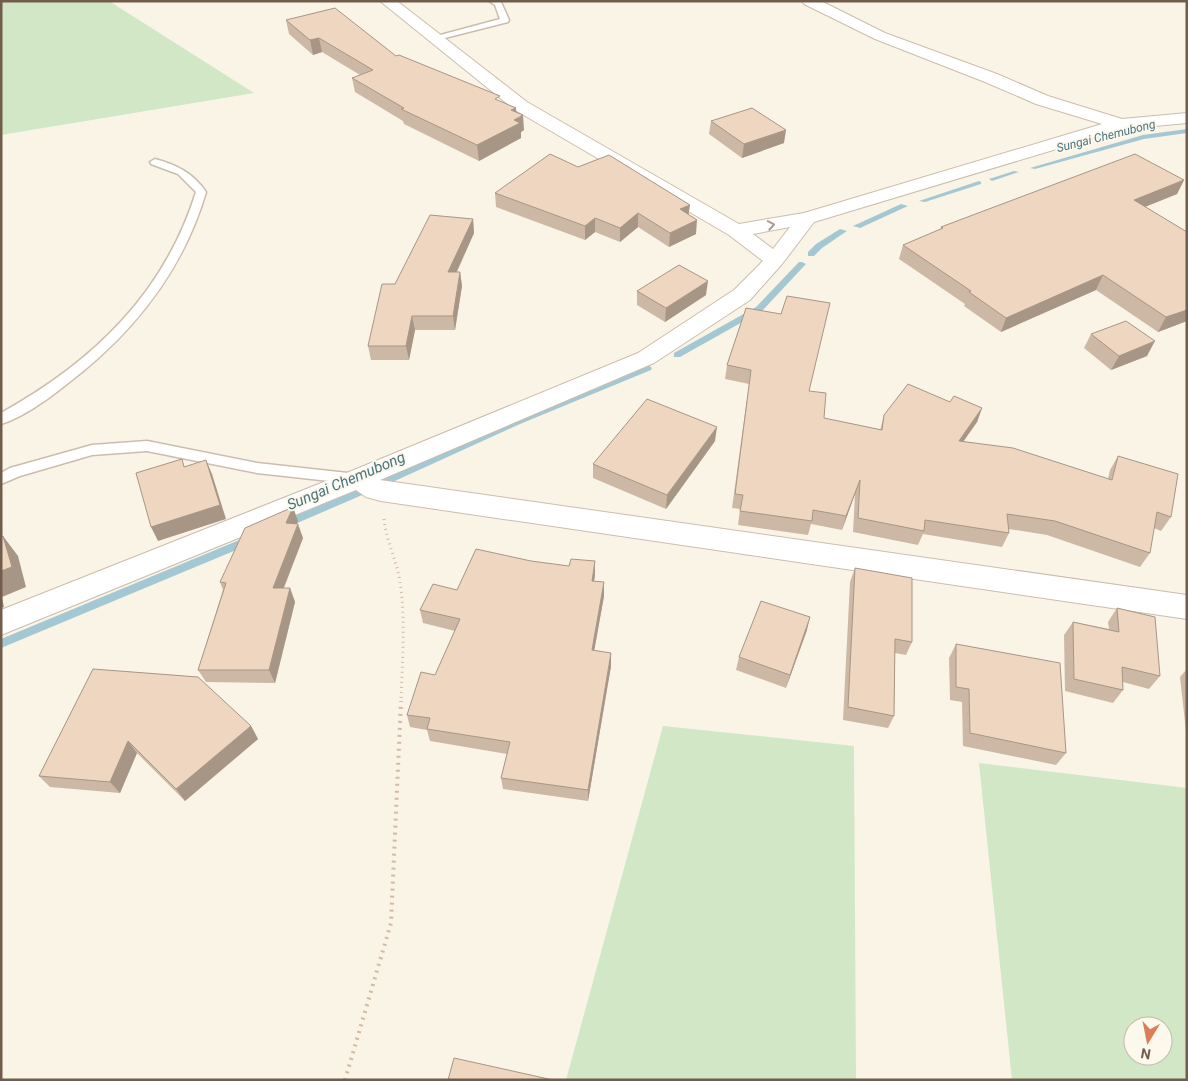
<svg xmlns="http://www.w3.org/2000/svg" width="1188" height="1081" font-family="Roboto,sans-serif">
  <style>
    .green { fill: #d1e7c6; fill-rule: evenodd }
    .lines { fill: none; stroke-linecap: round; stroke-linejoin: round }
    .stream { fill: #a4c8d3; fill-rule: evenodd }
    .service-casing { stroke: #cbbdae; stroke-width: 3 }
    .minor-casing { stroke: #cbbdae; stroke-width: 2 }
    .path-far1 { stroke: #d2baa4; stroke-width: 3; stroke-dasharray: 1 4; stroke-linecap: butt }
    .path { stroke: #d2baa4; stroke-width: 4; stroke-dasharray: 2 5; stroke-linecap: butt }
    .service { fill: #fff; fill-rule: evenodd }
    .minor { fill: #fff; fill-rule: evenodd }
    .wall { fill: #cdb8a5 }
    .shaded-wall { fill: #a79686 }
    .building { fill: #eed6c0; stroke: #a79686 }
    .oneway { stroke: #aa9e94 }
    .labels { text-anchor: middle; stroke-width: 4; stroke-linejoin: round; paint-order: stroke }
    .far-water-label { font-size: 12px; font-style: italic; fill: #497483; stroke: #fdf8ec }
    .water-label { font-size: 15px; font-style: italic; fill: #497483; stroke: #fdf8ec }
  </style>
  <rect width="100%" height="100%" fill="#faf4e7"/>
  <g class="green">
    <path d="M1,1H109L254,93L1,135Z"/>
    <path d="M663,726L854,746L856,1080H566Z"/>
    <path d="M979,763L1187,788V1080H1012ZM1133,1026H1163V1056H1133Z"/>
  </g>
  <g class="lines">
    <g class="stream">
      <path d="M1187,129V133L1144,139L1035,169L1030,168L1143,135Z"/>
      <path d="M1014,171L1019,172L992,181L989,179Z"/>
      <path d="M979,181L981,182V184L925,202L919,201Z"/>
      <path d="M901,204L908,206L860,228L853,226Z"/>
      <path d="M840,229L847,231L822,248L814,256H808V252L816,244Z"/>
      <path d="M799,262H802L806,264L762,311L680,357H674V353L756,307Z"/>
      <path d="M648,365L652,368L651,370L520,424L397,480L288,527H282L280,524L282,521L391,476L514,420Z"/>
      <path d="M249,536L253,537L254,540L253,543L1,648V639Z"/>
    </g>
    <g class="service-casing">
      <g id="service">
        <path d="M489,1L501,2L509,20L508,22L433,41L429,38L500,19L495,5Z"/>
        <path d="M155,159C177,165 193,173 206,192C182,274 131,336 63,387C47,400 21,418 1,424V413C93,362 164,294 196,192L178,174L151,164L150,162Z"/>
        <path d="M147,441L257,463L357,474L362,475L364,479L362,483L357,484L257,473L147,451L92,455L20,476L1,484V473L10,468L92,445Z"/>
      </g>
    </g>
    <g class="minor-casing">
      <path id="minor" d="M380,1H397L527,102L739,224L804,213L1102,124L1036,104L985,82L875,39L804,4L802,1H821L885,33L997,74L1048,96L1122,119L1187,113V123L1123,129L814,222L782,264L750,300L654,363L380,480L1187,595V619L381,501L366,497L356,490L1,635V610L349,472L638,353L734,290L763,261L729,235L515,110ZM790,227L773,249L753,234Z"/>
    </g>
    <path class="path-far1" d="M384,519C386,541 397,561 400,582C406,621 402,664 401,702"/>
    <path class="path" d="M345,1080L391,923L401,701"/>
    <use href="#service" class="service"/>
    <use href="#minor" class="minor"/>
  </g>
  <g class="wall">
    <path d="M286,20L396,56L516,108V112L524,130L521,132V138L479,161L404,124L403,121L355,92L352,78L360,75L322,52L313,55L289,34Z"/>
    <path d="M711,121L784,143L742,158L709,134Z"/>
    <path d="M578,167L689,215L696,234L669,247L638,227L620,242L595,232L585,240L496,207L495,193Z"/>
    <path d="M1184,180L1177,194L1145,207L1187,232V321L1158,332L1096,290L1001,332L964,306L965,304L899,259L903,245L940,230L941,227Z"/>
    <path d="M473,219L474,233L457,272H460L462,286L455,330H415L409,360H371L368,346L395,284Z"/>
    <path d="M637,291L706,295L665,322L637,305Z"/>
    <path d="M746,308L809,391L824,418L880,430L884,415L950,402L982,408L977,422L963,441L1108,479L1110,470L1118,456L1171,517L1161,531L1154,528L1150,553L1140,567L1047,535L1009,529V533L1002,547L923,534L918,545L853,532L855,494L842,530L811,524L808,535L738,525L740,509L732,508L749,384L725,379L727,365Z"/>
    <path d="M1091,334L1147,356L1111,370L1084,348Z"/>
    <path d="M715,441L666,509L593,478V464Z"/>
    <path d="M298,521L296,524L303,538L284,588H290L295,602L275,683L206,682L198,670L223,590L220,582Z"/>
    <path d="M531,561L595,575L594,581L604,596L594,651L611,653V666L588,801L503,789L501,778L507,754L430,741L427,730L410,727L407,715L435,675L455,631L423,623L420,610L457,590Z"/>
    <path d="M855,568L912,642L906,655L895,653L894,716L888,728L843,720L850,582Z"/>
    <path d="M1117,608L1160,676L1149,689L1123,682V690L1113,703L1065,691L1064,635L1073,622L1109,629L1108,622Z"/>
    <path d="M807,630L786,688L736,670L739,657Z"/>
    <path d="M956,644L1066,753L1056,765L963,746L962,702L950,700L949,658Z"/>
    <path d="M93,669L251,726L258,739L185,801L137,753L120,793L50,787L39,776Z"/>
    <path d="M1187,669V740L1180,677Z"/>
  </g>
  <g class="shaded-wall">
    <path d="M319,38L322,52L313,55L310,40Z"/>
    <path d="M516,108L517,119L523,115L524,130L521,132V138L479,161L477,145L511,110Z"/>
    <path d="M786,130L784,143L742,158L744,144Z"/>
    <path d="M1184,180L1177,194L1127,214L1134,200Z"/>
    <path d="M690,205L688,218L680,209Z"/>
    <path d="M638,213V227L620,242V228Z"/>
    <path d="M595,218V232L585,240V226Z"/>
    <path d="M473,219L474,233L450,286L448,272Z"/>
    <path d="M697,220L696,234L669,247L670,233Z"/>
    <path d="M460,272L462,286L455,330L453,316Z"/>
    <path d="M1103,275L1096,290L1001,332L1006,318Z"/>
    <path d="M708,281L706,295L665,322L666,308Z"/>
    <path d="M1187,310V321L1158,332L1166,317Z"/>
    <path d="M412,316L415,330L409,360L406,346Z"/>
    <path d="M1155,341L1147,356L1111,370L1119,356Z"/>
    <path d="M982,408L977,422L954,455L959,441Z"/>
    <path d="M717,427L715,441L666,509L667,495Z"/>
    <path d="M206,460L212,474L226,519L158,541L151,527Z"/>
    <path d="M860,480L855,494L842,530L846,516Z"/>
    <path d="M293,507L298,521L291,537L286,523Z"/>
    <path d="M298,524L303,538L278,602L273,588Z"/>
    <path d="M3,536L18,556L26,587L2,597L4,607L1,608V571Z"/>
    <path d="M595,561V575L592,594V581Z"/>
    <path d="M604,582V596L592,663V650Z"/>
    <path d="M290,588L295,602L275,683L269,670Z"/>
    <path d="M810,617L807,630L786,688L790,675Z"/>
    <path d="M611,653V666L588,801V790Z"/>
    <path d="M251,726L258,739L185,801L176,789Z"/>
    <path d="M128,741L137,753L120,793L110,782Z"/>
  </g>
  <g class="building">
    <path d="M335,8L396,56L399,55L500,96L495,99L516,108L511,110L523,115L514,120L520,123L477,145L401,109L404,108L352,78L373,70L319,38L310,40L286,20Z"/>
    <path d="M752,108L786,130L744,144L711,121Z"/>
    <path d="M550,154L578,167L609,155L690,205L680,209L697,220L670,233L638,213L620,228L595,218L585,226L495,193Z"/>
    <path d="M1135,154L1184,180L1134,200L1187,232V310L1166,317L1103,275L1006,318L969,292L971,291L903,245L943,228L941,227Z"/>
    <path d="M430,215L473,219L448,272H460L453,316H412L406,346H368L382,284H395Z"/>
    <path d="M679,265L708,281L666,308L637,291Z"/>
    <path d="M787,296L830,303L809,391L826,393L824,418L882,430L884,415L908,384L950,402L954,396L982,408L959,441L1013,448L1112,480L1118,456L1178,474L1171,517L1157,512L1150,553L1055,521L1007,514L1009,533L925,520L924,531L858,518L860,480L846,516L813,510L812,521L740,511L743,495L735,494L751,370L727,365L746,308L781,314Z"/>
    <path d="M1126,321L1155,341L1119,356L1091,334Z"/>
    <path d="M647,399L717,427L667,495L593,464Z"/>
    <path d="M182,459L184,467L206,460L220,505L151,527L136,473Z"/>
    <path d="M293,507L286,523L298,524L273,588H290L269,670H198L226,583L220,582L245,528Z"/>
    <path d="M3,536L12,567L1,571V537Z"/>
    <path d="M476,549L531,561L569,566L571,559L595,561L592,581L604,582L592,650L611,653L588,790L501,778L510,742L427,729L430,718L407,715L421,672L435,675L460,619L420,610L433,584L457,590Z"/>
    <path d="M855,568L912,578V642L895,639L894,716L848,707Z"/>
    <path d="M761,601L810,617L790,675L739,657Z"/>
    <path d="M1117,608L1155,617L1160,676L1122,667L1123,690L1074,679L1073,622L1119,632Z"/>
    <path d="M956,644L1060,663L1066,753L970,733L969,689L956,687Z"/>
    <path d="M93,669L198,677L251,726L176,789L128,741L110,782L39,776Z"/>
    <path d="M454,1058L553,1080H448Z"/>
  </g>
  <defs><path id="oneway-chevron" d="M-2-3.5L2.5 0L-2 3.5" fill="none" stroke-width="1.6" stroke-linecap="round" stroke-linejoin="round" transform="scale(1.25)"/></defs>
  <use class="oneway" href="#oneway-chevron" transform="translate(771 225) rotate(-10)"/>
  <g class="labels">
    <g class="far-water-label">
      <text transform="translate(1106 136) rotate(-14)" y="4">Sungai Chemubong</text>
    </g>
    <g class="water-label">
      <text transform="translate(346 481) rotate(-23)" y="5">Sungai Chemubong</text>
    </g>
  </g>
  <rect width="1188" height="1081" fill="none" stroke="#725d4d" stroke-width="5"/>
  <g transform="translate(1148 1041) rotate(190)"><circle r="24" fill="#fdf8ec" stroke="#c5baac"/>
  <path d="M0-4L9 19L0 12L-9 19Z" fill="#da7e56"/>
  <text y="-8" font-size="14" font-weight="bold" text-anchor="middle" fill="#725d4d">N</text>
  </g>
</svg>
